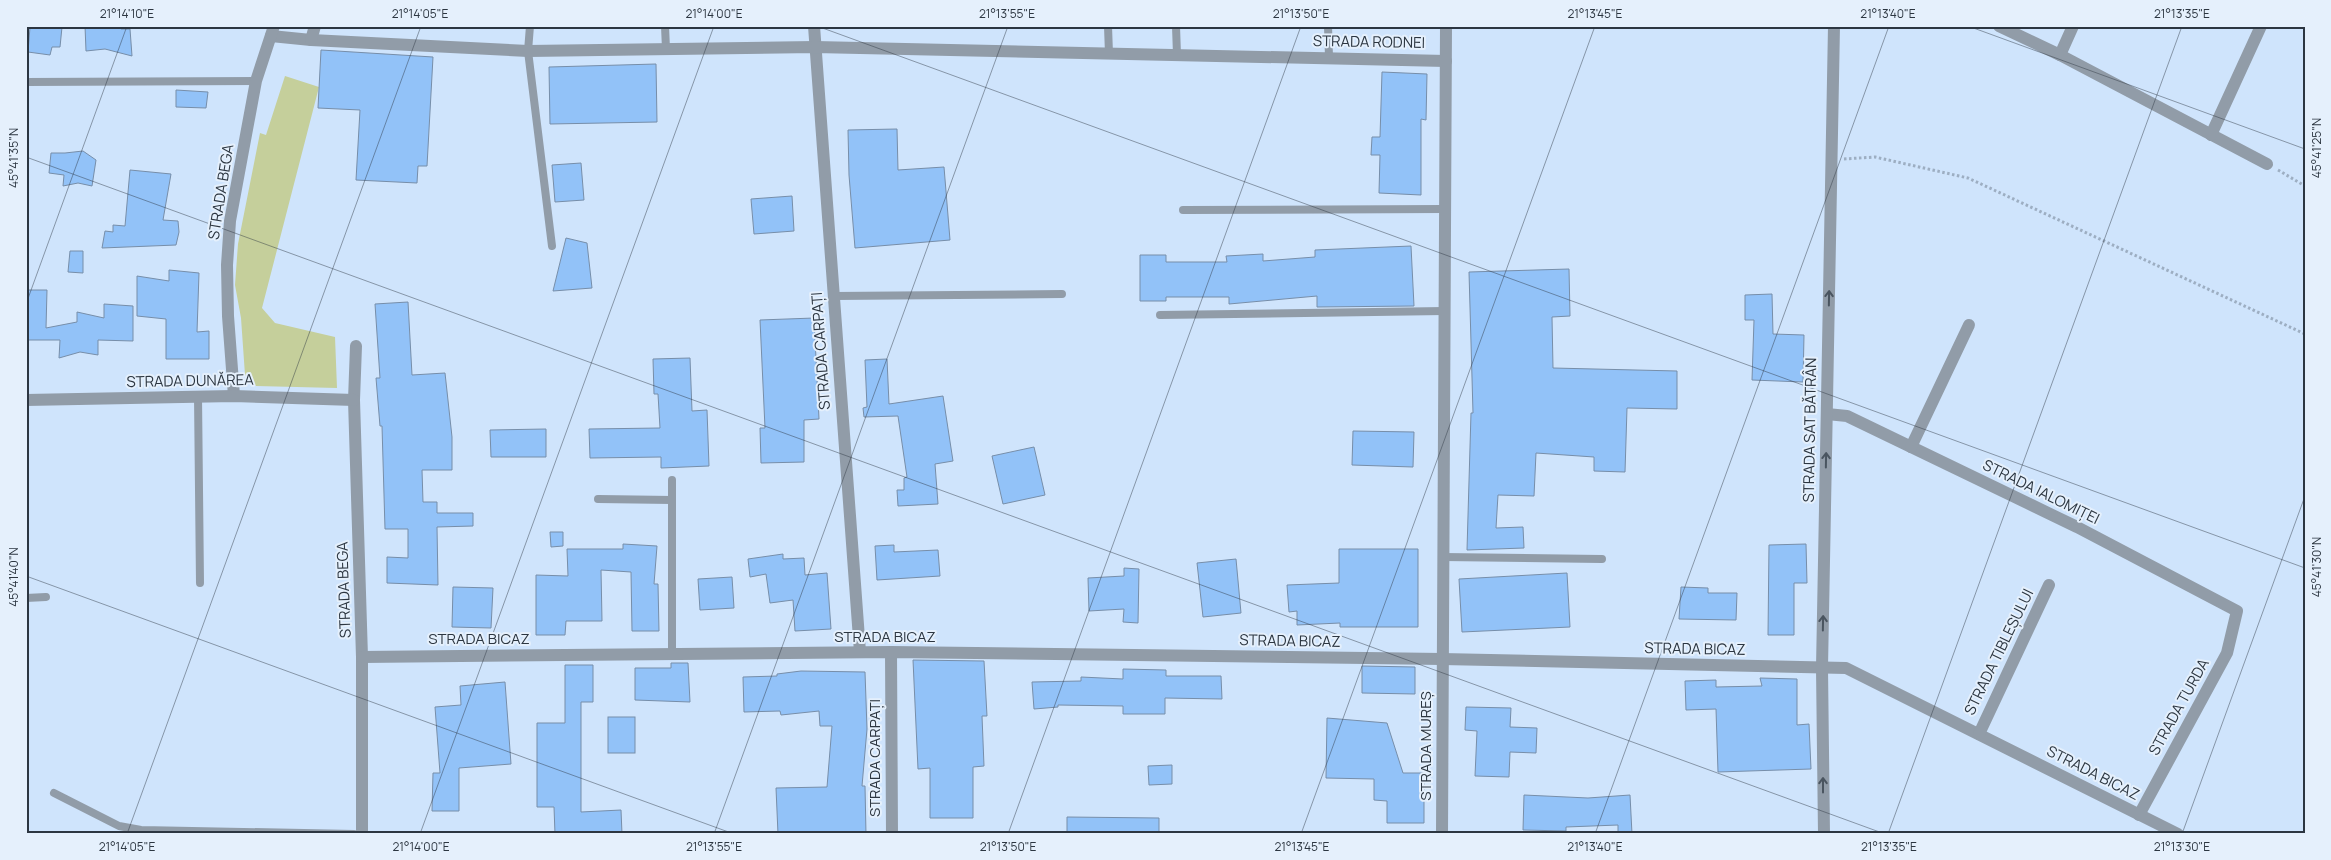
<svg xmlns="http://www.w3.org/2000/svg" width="2331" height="860" font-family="Manrope,sans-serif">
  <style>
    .park { fill: #c5cf9b }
    .building { fill: #92c2f8; stroke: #778ea9 }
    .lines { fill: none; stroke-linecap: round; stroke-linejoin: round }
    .path { stroke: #9daec2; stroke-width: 3; stroke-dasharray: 2.5 2.5; stroke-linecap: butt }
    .lane { stroke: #919ca8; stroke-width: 8 }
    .street { stroke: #919ca8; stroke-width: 12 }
    .oneway { stroke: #4a5560 }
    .ticks { fill: none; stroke: #2c3641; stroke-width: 1; stroke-opacity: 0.45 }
    .labels { text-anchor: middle; stroke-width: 4; stroke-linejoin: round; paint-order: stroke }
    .street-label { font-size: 15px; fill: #2c3641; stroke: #e5f0fc }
    .neatline { fill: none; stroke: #2c3641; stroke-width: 2 }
    .ticks-label { font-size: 12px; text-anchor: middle; fill: #2c3641 }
  </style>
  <rect width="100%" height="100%" fill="#cfe4fc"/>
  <path class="park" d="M285,76L319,87L262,308L275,323L335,337L337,388L256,386L245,375L241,318L235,285L238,244L260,133L266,135Z"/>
  <g class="building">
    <path d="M85,26H121V29H130L132,56L105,49L86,51Z"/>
    <path d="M30,27H62L60,47H52L50,55L28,52Z"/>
    <path d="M321,50L433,57L427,166H418L417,183L356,180L360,110L318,108Z"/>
    <path d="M656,64L657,122L550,124L549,67Z"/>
    <path d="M1382,72L1427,74L1426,120L1421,119V195L1379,193L1380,155H1371L1372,137H1380Z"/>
    <path d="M176,90L208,92L206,108L176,107Z"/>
    <path d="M897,129L898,170L944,167L950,240L855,248L849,175L848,130Z"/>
    <path d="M83,151L96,160L92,186L78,183L63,186L64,175L49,173L51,153H65Z"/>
    <path d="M581,163L584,200L555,202L552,165Z"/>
    <path d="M130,170L171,174L163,220L178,221L179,232L176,245L102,248L105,231L113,232V225L125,226Z"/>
    <path d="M792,196L794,231L754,234L751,199Z"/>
    <path d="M566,238L587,243L592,288L553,291Z"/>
    <path d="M1411,246L1414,306L1317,307V296L1229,304V297H1166V301H1140V255H1166V262H1227L1226,256L1263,254V261L1315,257V250Z"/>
    <path d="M70,251H83V273L68,272Z"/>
    <path d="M1569,269L1570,316L1552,317L1553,368L1677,371V409L1627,408L1625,472L1594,471V457L1536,453L1534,496L1498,495L1496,528L1523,527L1524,548L1467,550L1471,413H1473L1469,272Z"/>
    <path d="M169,270L199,273L197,332L209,331V359H166V319L137,316V276L169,281Z"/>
    <path d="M26,290H47L46,328L77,322V312L104,318V304L133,306V341L98,340V355L80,352L59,358L60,340H26Z"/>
    <path d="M1772,294L1773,334L1804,335L1803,382L1752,380L1754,320H1745V295Z"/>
    <path d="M408,302L412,375L445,373L452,437V470H422L423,502H437V513H473V526L437,527L438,585L387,583V557L408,558V529H385L382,426H380L376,378H380L375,304Z"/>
    <path d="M814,318L819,419L804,420V462L761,463L760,428H765L760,320Z"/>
    <path d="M690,358L692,411L707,410L709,466L661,468V457L590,458L589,429L660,428L658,394H654L653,359Z"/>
    <path d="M887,359L889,404L943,396L953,461L935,464L938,504L898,506L897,490H904V478L907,477L898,416L864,417L863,408L867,407L865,360Z"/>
    <path d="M546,429V457H491L490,430Z"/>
    <path d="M1353,431L1414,432L1413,467L1352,465Z"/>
    <path d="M1034,447L1045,495L1003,504L992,456Z"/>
    <path d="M550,532H563V546L551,547Z"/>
    <path d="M623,544L657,546L654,584H658L659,631H632L631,572L601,570L602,621H566L565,635H536V575L568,576L567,549H623Z"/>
    <path d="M1806,544L1807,583H1794V635H1768L1769,545Z"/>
    <path d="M894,545V552L938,550L940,576L877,580L875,546Z"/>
    <path d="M1339,549H1418V627H1340V623L1297,625V611L1289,612L1287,585L1339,583Z"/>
    <path d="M783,554V559L804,558L805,575L827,573L831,629L795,631L793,600L770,603L766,574L750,577L748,559Z"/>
    <path d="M1236,559L1241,613L1203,617L1197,563Z"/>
    <path d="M1124,568L1139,569L1138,623L1123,622L1124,609L1089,611L1088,578L1124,576Z"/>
    <path d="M1567,573L1570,627L1462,632L1459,579Z"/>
    <path d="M732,577L734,608L700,610L698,579Z"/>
    <path d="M453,587L493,588L491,628L452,627Z"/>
    <path d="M1681,587L1708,588V593H1737L1736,620L1679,619Z"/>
    <path d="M913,660L984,661L987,716H982L984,766L973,767V818H930V768L918,769Z"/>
    <path d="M671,663H688L690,702L635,700V668H671Z"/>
    <path d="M565,665H593V702H581V812L621,810L622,834H555L554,807H537V723H565Z"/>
    <path d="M1362,666L1415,667V694L1362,693Z"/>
    <path d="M1123,669L1166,670V676H1221L1222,699L1165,698V714H1123V706L1058,705V707L1034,709L1032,682L1081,681V677L1123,679Z"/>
    <path d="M801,671L865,672L867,729L862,786H865L866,834H778L776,788L827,787L832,726H820L819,711L781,715L780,711L744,712L743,677L777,676V674Z"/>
    <path d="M1760,678L1797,679V725L1809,724L1811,769L1718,772L1716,709L1686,710L1685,681L1716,680V687L1762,686Z"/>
    <path d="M505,682L511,764L459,768V811H432L433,773H440L435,707L461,705L460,686Z"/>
    <path d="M1466,707L1511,708L1510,727L1537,728L1536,753L1510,752L1509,777L1475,776L1477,731L1465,730Z"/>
    <rect x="608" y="717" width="27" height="36"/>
    <path d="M1327,718L1387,723L1403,773H1424V823H1387V801L1374,800V779L1326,778Z"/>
    <path d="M1172,765V784L1149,785L1148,766Z"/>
    <path d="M1524,795L1588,798L1630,795L1632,834H1618V825L1566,827V831L1523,830Z"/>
    <path d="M1067,817L1159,818V834H1067Z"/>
  </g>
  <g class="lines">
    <g class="path">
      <path d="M1844,159L1875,157L1968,178L2305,334"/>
      <path d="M2278,170L2305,186"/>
    </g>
    <g class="lane">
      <path d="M530,26L528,51L552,246"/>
      <path d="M665,26L666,49"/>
      <path d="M1108,26L1109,54"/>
      <path d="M1176,26L1177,55"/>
      <path d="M1328,26L1329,57"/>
      <path d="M26,82L256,81"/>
      <path d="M1183,210L1444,209"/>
      <path d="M834,296L1062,294"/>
      <path d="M1160,315L1444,311"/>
      <path d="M198,396L200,583"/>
      <path d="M598,499L672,500"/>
      <path d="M1443,557L1602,559"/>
      <path d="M26,598L46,597"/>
      <path d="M672,654V480"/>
      <path d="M54,793L119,826L141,830L354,834"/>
    </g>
    <g class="street">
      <path d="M814,26L860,652"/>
      <path d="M1999,26L2060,55L2073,26"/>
      <path d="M271,36L311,40L528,51L815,47L1446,61"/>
      <path d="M311,40L315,26"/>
      <path d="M2060,55L2267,164"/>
      <path d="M2211,135L2261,26"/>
      <path d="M356,346L354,400L362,657V834"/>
      <path d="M234,396L228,316L227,265L230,221L256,81L274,26"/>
      <path d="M26,400L234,396L354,400"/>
      <path d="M1827,414L1847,416L2077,527L2237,611L2227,653L2139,815"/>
      <path d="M1911,447L1969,325"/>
      <path d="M891,652L892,834"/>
      <path d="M362,657L891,652L1442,659L1846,668L2178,834"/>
      <path d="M1979,734L2049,585"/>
      <path d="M1442,834L1446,26"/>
      <path d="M1824,834L1822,668L1834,26"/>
    </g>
  </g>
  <defs><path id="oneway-shaft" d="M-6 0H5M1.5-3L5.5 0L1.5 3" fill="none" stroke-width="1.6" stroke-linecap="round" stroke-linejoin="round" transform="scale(1.25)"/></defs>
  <g class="oneway">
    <use href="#oneway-shaft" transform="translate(1829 298) rotate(-89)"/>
    <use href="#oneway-shaft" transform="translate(1826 460) rotate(-89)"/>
    <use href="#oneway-shaft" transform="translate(1823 623) rotate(-89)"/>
    <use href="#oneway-shaft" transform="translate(1823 785) rotate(-90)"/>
  </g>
  <path class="ticks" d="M817,26L2305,568M1968,26L2305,149M26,157L1885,834M26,304L127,26M26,576L734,834M127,834L421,26M420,834L714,26M714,834L1008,26M1008,834L1301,26M1301,834L1595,26M1595,834L1889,26M1888,834L2182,26M2182,834L2305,496"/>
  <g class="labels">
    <g class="street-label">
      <text transform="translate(1369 42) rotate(1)" y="5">STRADA RODNEI</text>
      <text transform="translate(221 192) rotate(-81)" y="5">STRADA BEGA</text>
      <text transform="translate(821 351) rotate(-94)" y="5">STRADA CARPAȚI</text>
      <text transform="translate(190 381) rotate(-1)" y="5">STRADA DUNĂREA</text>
      <text transform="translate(1810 430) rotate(-89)" y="5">STRADA SAT BĂTRÂN</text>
      <text transform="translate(2041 492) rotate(26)" y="5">STRADA IALOMIȚEI</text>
      <text transform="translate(344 590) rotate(-92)" y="5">STRADA BEGA</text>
      <text x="885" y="642">STRADA BICAZ</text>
      <text x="479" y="644">STRADA BICAZ</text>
      <text transform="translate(1290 641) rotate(1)" y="5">STRADA BICAZ</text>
      <text transform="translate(1695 649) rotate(1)" y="5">STRADA BICAZ</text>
      <text transform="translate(1999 652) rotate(-64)" y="5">STRADA TIBLEȘULUI</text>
      <text transform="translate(2179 707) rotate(-61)" y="5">STRADA TURDA</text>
      <text transform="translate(1426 746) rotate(-90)" y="5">STRADA MUREȘ</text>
      <text transform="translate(875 758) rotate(-90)" y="5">STRADA CARPAȚI</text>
      <text transform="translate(2093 773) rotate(27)" y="5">STRADA BICAZ</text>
    </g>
  </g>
  <rect width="2331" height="860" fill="none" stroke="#e5f0fc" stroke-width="55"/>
  <rect x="28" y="28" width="2276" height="804" class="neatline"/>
  <g class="ticks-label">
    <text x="127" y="18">21°14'10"E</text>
    <text x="420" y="18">21°14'05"E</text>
    <text x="714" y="18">21°14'00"E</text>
    <text x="1007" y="18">21°13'55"E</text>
    <text x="1301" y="18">21°13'50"E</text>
    <text x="1595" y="18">21°13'45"E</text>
    <text x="1888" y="18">21°13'40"E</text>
    <text x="2182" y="18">21°13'35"E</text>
    <text transform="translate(2317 148) rotate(-90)" y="4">45°41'25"N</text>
    <text transform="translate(14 158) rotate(-90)" y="4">45°41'35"N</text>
    <text transform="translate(2317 567) rotate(-90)" y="4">45°41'30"N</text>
    <text transform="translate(14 577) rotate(-90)" y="4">45°41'40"N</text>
    <text x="127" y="851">21°14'05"E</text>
    <text x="421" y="851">21°14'00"E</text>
    <text x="714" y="851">21°13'55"E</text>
    <text x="1008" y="851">21°13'50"E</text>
    <text x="1302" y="851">21°13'45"E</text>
    <text x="1595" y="851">21°13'40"E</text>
    <text x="1889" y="851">21°13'35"E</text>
    <text x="2182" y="851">21°13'30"E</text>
  </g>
</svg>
